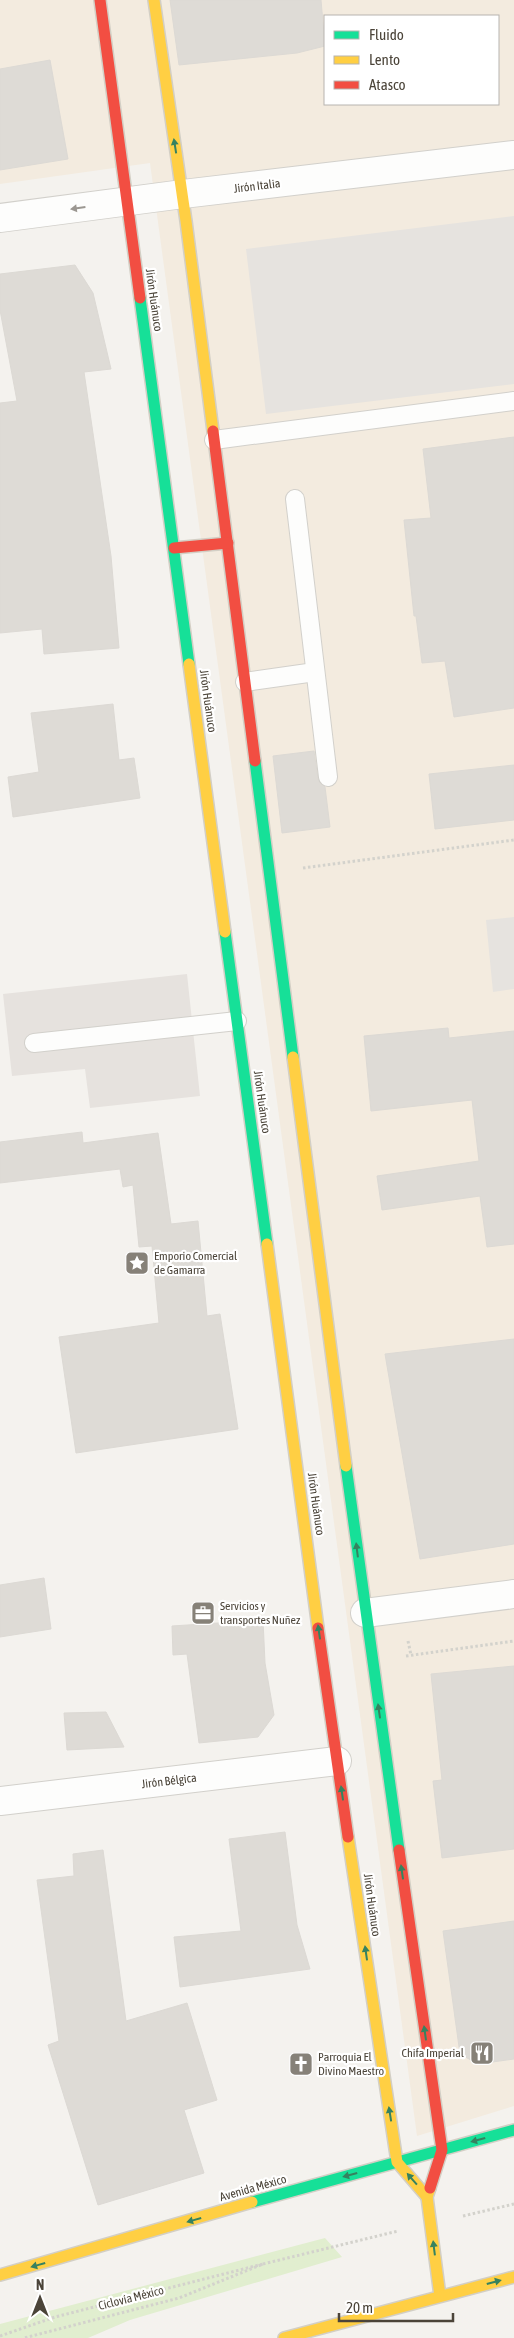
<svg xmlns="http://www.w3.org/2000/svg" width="514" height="2338" font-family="'Asap Condensed',sans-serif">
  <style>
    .commercial { fill: #f3ebdf; fill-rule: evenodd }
    .industrial { fill: #e6e2de }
    .green { fill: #e1eecf }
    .parking { fill: #e6e3df }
    .building { fill: #dedbd6; stroke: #dcd9d4 }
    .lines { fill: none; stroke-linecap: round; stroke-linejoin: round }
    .lane-casing { stroke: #d2d0cb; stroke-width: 20 }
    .street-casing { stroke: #d2d0cb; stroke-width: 30 }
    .fast-casing { stroke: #d3cfc5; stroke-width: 14 }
    .slow-casing { stroke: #d3cfc5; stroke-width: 14 }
    .jam-casing { stroke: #d3cfc5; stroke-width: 14 }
    .path { stroke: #d3d2cc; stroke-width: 3; stroke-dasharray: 2.5 2.5; stroke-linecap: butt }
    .lane { stroke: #fdfdfc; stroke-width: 18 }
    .street { stroke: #fdfdfc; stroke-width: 28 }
    .fast { stroke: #16e098; stroke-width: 11 }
    .slow { stroke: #ffcf43; stroke-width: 11 }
    .jam { stroke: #f24e42; stroke-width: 11 }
    .oneway { fill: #36825f }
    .oneway2 { fill: #9b9791 }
    .labels { text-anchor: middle; stroke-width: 4.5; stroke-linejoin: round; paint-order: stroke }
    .street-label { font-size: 12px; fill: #4b4439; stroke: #fff }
    .poi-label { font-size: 12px; fill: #4b4439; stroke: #fff; text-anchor: start }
  </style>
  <rect width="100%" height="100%" fill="#f4f2ee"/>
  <path class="commercial" d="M0,0H514V2106L417,2136L150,163L0,184ZM325,16H498V104H325Z"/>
  <path class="industrial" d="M187,974L200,1096L90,1108L85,1069L12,1076L3,994Z"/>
  <path class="green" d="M325,2238L342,2257L130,2320L88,2338H0V2324Z"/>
  <g class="parking">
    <path d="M514,216V384L266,414L246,249Z"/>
    <path d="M514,917V989L493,992L486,920Z"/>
  </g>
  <g class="building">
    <path d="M170,0H321L325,46L297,53L179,65Z"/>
    <path d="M50,60L68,159L0,170V69Z"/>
    <path d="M75,265L93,293L111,369L84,372L111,556L119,648L44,654L42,629L0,633V403L17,401L0,310V274Z"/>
    <path d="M514,437V708L454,717L445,661L422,663L416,616H414L404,520L431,518L423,449Z"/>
    <path d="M113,704L119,760L134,758L140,798L13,817L8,777L39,772L31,713Z"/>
    <path d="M314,751L318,779L325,787L330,827L282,833L273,756Z"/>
    <path d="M514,765V820L435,829L429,774Z"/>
    <path d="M448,1028L449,1038L514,1031V1244L487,1247L480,1196L382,1210L377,1176L479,1161L472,1100L371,1111L364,1036Z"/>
    <path d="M82,1132L83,1143L158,1133L171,1224L198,1221L207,1316L220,1314L238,1429L76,1453L59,1337L159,1323L152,1246L139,1247L133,1185L123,1187L120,1169L0,1183V1142Z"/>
    <path d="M514,1339V1544L420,1559L385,1354Z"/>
    <path d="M44,1578L51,1629L0,1637V1585Z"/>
    <path d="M263,1620L265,1663L274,1715L258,1737L199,1743L187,1654L173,1655L172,1626Z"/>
    <path d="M514,1666V1849L442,1858L433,1781L442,1780L431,1674Z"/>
    <path d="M106,1712L124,1747L67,1750L64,1713Z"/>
    <path d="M285,1832L297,1925L310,1969L180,1987L174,1937L241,1931L229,1839Z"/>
    <path d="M103,1850L126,2021L187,2003L217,2100L184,2110L204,2173L98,2205L48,2045L59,2041L37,1880L74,1876L73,1854Z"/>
    <path d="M514,1921V2059L478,2064L460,2054L443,1931Z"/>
  </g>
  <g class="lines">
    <g class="lane-casing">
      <g id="lane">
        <path d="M214,440L514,401"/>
        <path d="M295,499L328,777"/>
        <path d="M245,682L315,672"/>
        <path d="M34,1043L237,1021"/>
      </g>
    </g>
    <g class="street-casing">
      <g id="street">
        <path d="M0,218L183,194L514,155"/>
        <path d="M365,1613L514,1594"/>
        <path d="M0,1801L337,1761"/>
      </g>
    </g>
    <g class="fast-casing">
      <g id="fast">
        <path d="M140,298L189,664"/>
        <path d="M255,761L293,1057"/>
        <path d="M225,932L267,1244"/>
        <path d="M346,1466L399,1850"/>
        <path d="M252,2202L514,2130"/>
      </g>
    </g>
    <g class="slow-casing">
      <g id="slow">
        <path d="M154,0L186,221L213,431"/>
        <path d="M189,664L225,932"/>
        <path d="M293,1057L346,1466"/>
        <path d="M267,1244L318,1628"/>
        <path d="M348,1837L397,2162L427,2197"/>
        <path d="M430,2188L427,2197L440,2296"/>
        <path d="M0,2275L252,2202"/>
        <path d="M284,2338L514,2277"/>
      </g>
    </g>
    <g class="jam-casing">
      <g id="jam">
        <path d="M100,0L140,298"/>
        <path d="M213,431L255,761"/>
        <path d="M174,548L228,543"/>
        <path d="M318,1628L348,1837"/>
        <path d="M399,1850L442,2150L430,2188"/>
      </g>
    </g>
    <g class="path">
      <path d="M303,868L514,840"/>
      <path d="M408,1641L411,1655"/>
      <path d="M406,1656L514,1641"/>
      <path d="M463,2216L514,2204"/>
      <path d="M263,2264L398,2231"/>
      <path d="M0,2336L55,2317L263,2264L179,2298L24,2338"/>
    </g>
    <use href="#lane" class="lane"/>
    <use href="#street" class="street"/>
    <use href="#fast" class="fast"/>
    <use href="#slow" class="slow"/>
    <use href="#jam" class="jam"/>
  </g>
  <defs><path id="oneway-solid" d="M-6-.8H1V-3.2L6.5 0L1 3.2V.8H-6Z" transform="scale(1.25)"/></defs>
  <g class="oneway">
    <use href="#oneway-solid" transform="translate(175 146) rotate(-99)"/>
    <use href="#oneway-solid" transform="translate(357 1550) rotate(-97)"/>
    <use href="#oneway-solid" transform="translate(319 1632) rotate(-98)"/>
    <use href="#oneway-solid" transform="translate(379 1711) rotate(-98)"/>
    <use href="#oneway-solid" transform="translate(342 1793) rotate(-98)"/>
    <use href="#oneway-solid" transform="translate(402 1872) rotate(-98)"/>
    <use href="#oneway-solid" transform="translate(366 1953) rotate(-98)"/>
    <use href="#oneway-solid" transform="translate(425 2033) rotate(-98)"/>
    <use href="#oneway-solid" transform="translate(390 2114) rotate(-99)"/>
    <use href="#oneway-solid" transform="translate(478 2140) rotate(165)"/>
    <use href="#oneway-solid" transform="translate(350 2175) rotate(165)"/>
    <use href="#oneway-solid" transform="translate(412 2179) rotate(-131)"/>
    <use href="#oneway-solid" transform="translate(194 2220) rotate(164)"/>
    <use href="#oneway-solid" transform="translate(434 2248) rotate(-97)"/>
    <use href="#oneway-solid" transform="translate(38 2265) rotate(164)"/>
    <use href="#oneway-solid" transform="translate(494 2282) rotate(-15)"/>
  </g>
  <use class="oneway2" href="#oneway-solid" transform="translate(78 208) rotate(172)"/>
  <defs>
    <g id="sight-square" transform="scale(1.25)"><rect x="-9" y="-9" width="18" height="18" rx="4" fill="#868178" stroke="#fff"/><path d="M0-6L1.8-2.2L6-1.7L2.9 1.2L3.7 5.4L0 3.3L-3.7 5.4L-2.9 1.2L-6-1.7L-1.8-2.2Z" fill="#fff"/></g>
    <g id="office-square" transform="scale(1.25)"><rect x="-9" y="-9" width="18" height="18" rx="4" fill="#868178" stroke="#fff"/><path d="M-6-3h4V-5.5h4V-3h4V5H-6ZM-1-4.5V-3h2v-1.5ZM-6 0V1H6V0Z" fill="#fff"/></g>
    <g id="restaurant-square" transform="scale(1.25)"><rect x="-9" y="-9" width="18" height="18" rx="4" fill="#868178" stroke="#fff"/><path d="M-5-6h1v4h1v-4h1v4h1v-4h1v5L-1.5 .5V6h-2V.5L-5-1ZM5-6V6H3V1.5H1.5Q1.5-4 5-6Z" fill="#fff"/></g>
    <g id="church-square" transform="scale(1.25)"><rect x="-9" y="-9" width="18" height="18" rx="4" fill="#868178" stroke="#fff"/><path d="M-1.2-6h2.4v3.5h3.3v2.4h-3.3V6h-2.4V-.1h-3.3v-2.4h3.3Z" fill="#fff"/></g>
  </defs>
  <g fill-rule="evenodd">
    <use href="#sight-square" x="137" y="1263"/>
    <use href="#office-square" x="203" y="1613"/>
    <use href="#restaurant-square" x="482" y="2053"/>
    <use href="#church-square" x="301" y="2064"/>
  </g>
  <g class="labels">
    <g class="street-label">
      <text transform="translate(257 186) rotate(-7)" y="4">Jirón Italia</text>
      <text transform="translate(154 300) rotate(82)" y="4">Jirón Huánuco</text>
      <text transform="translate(208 701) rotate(82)" y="4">Jirón Huánuco</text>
      <text transform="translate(262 1102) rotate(82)" y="4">Jirón Huánuco</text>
      <text transform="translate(316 1504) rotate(82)" y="4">Jirón Huánuco</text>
      <text transform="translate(169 1781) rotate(-7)" y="4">Jirón Bélgica</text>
      <text transform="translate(372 1905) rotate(82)" y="4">Jirón Huánuco</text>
      <text transform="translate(253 2188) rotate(-16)" y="4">Avenida México</text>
      <text transform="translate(131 2298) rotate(-14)" y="4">Ciclovía México</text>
    </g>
    <g class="poi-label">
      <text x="154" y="1260">Emporio Comercial<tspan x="154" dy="14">de Gamarra</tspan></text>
      <text x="220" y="1610">Servicios y<tspan x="220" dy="14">transportes Nuñez</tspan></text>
      <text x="464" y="2057" text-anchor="end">Chifa Imperial</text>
      <text x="318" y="2061">Parroquia El<tspan x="318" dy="14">Divino Maestro</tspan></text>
    </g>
  </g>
  <rect x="324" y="15" width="175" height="90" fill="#ffffff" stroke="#b7b4b0"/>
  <rect x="334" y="31" width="25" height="8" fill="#16e098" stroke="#b7b4b0"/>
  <text x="369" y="40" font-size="15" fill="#4b4439">Fluido</text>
  <rect x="334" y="56" width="25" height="8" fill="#ffcf43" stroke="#b7b4b0"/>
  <text x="369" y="65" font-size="15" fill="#4b4439">Lento</text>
  <rect x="334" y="81" width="25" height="8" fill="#f24e42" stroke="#b7b4b0"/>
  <text x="369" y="90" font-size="15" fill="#4b4439">Atasco</text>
  <g transform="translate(40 2298)" stroke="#ffffff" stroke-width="4" paint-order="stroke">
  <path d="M0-4L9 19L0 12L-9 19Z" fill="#4b4439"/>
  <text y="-8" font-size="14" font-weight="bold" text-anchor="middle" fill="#4b4439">N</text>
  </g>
  <path d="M339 2313v8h114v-8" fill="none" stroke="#4b4439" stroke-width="2.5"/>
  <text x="346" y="2313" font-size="15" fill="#4b4439" stroke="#ffffff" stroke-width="4" paint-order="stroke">20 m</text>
</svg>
